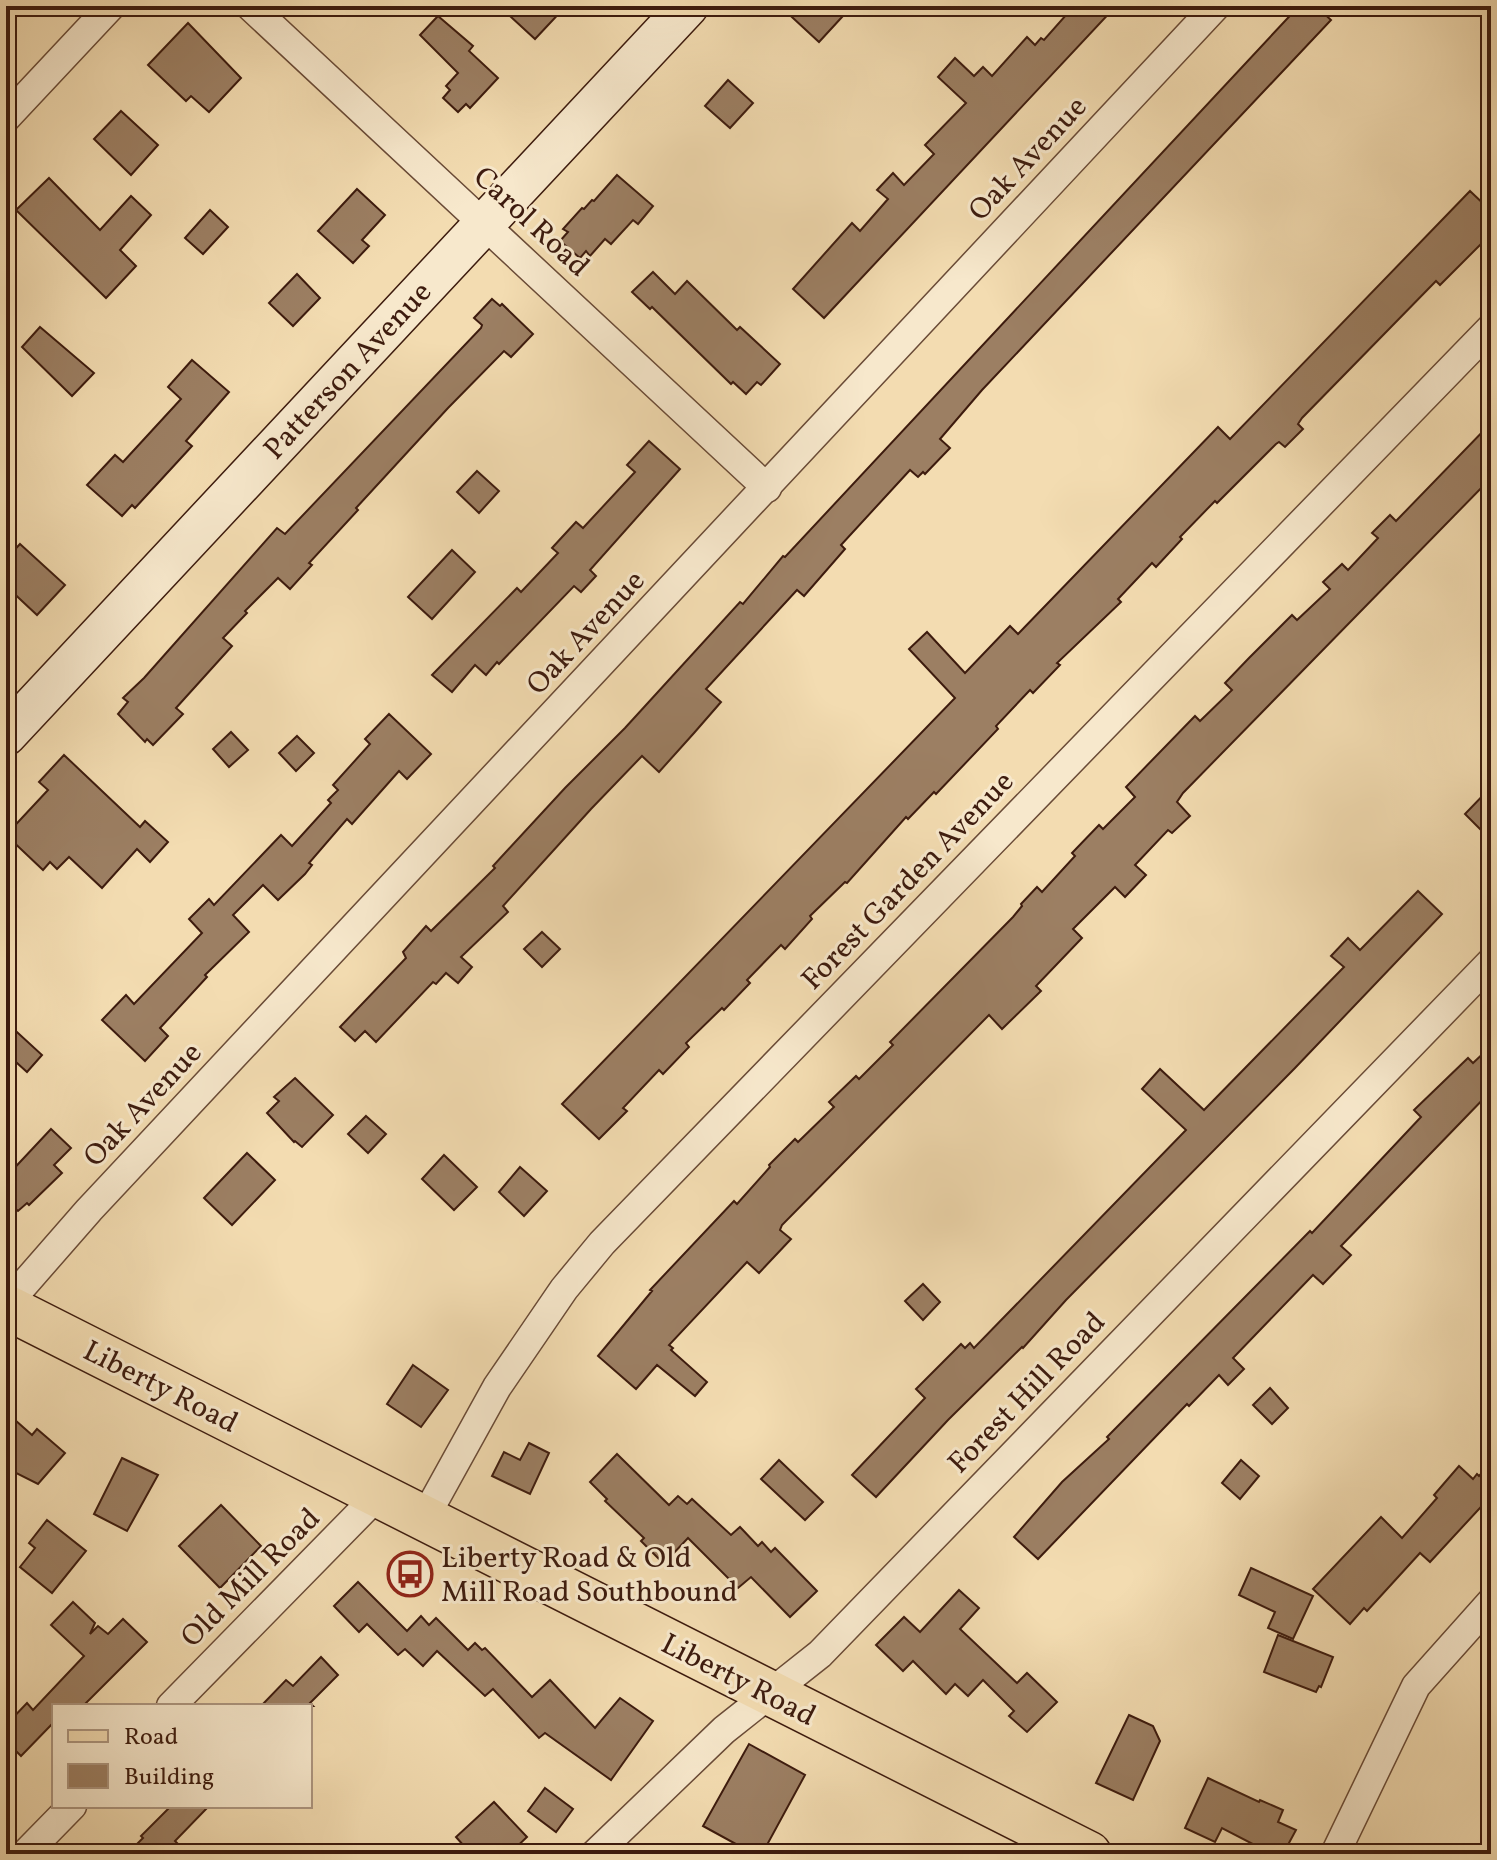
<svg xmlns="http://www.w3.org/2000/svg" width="1497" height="1860" font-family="Vollkorn,serif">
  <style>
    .building { fill: #9c7f63; stroke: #3d1b0e; stroke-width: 2 }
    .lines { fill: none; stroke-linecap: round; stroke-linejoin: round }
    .street-casing { stroke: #6a4b37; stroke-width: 31 }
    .secondary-casing { stroke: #3d1b0e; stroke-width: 43 }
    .primary-casing { stroke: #3d1b0e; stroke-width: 47 }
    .street { stroke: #f7e8cc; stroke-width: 28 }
    .secondary { stroke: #f7e8cc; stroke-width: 40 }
    .primary { stroke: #f3dcb1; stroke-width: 44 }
    .labels { text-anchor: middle; stroke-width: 6; stroke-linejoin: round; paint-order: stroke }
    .street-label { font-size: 30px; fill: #3d1b0e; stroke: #f7e8cc }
    .poi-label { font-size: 30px; fill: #3d1b0e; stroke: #f7e8cc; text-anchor: start }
  </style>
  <rect width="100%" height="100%" fill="#f3dcb1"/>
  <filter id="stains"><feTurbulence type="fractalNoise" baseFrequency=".0025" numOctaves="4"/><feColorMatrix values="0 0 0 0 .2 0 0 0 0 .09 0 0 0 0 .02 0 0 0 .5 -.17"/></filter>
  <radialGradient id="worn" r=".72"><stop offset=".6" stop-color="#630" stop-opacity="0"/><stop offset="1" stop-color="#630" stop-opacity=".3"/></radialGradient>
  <g class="building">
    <path d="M522,6H566L535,39L511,17Z"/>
    <path d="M780,6H829L842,17L819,42Z"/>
    <path d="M1074,6H1116L824,318L793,289L852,223L860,231L888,199L877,190L893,173L904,185L934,154L925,145L966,103L938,77L955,58L974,76L983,67L992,76L1027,37L1035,45L1041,38L1044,40Z"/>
    <path d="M1299,6H1316L1331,20L982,390L940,439L950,448L925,474L923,472L918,477L910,470L841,545L845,549L804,596L797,590L706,689L721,702L694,733L659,772L642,756L591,809L503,906L508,912L461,957L472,967L458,983L446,973L436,984L433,982L376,1042L365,1031L355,1041L340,1027L406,958L403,952L426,926L431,931L495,868L493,866L565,788L625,728L740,602L743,604L783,556L785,557Z"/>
    <path d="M438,16L473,46L469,51L498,78L470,108L466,104L458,112L443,98L450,90L446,86L458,73L420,35Z"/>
    <path d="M188,23L241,78L209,112L191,96L186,101L148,65Z"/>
    <path d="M728,80L753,103L730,128L705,106Z"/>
    <path d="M121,111L158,145L131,175L94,139Z"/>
    <path d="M617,175L653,206L638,224L633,220L611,244L605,239L590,256L586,251L580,258L560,241L568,232L563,229L582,208L584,209L592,200L594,201Z"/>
    <path d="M49,178L100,230L131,196L151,215L120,250L136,266L106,298L16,210Z"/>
    <path d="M357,189L385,215L362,240L369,246L353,263L318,231Z"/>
    <path d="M1470,191L1491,211V234L1440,285L1436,281L1302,418L1298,424L1303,429L1285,447L1279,442L1276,444L1217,503L1215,501L1180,537L1182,539L1156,567L1152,563L1118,599L1121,602L1057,663L1060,665L1033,693L1030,690L996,726L998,729L936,794L934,792L908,819L906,817L847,883L845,882L810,916L812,919L785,949L781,945L747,980L750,983L724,1010L722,1008L686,1043L689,1047L663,1074L659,1070L623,1108L627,1111L599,1139L562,1104L955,698L909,649L927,632L965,673L1010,626L1018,634L1218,427L1230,439Z"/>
    <path d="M210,210L228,227L203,254L185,238Z"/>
    <path d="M653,272L675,294L687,281L737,330L740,327L780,364L761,385L757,382L746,394L733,382L731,384L652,307L650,309L632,292Z"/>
    <path d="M297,274L320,298L293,326L269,303Z"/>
    <path d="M492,299L500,306L502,304L533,334L511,357L504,351L448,408L356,508L358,510L309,563L312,565L290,589L278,578L245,611L247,613L223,638L232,646L176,708L183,714L153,745L147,739L145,742L118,714L128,702L123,698L144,678L277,528L285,534L481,328L482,325L474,318Z"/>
    <path d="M40,327L94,373L72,396L22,347Z"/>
    <path d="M192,360L229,392L186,441L192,446L135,508L132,505L122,516L87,485L115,455L123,462L181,399L168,387Z"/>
    <path d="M1491,423V478L1183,793L1177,802L1190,816L1172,833L1168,830L1135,865L1146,875L1125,897L1115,887L1073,929L1082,938L1036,986L1041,991L1002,1029L989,1015L782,1225L780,1230L791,1239L759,1273L747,1262L669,1345L673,1348L671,1350L707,1382L695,1396L657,1365L636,1389L598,1356L652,1291L650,1290L734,1201L737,1204L770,1167L769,1165L795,1139L798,1142L834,1107L829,1102L856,1076L859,1079L893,1045L890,1042L1013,917L1022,906L1021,904L1037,887L1042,892L1075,856L1072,853L1099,825L1103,829L1135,797L1126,787L1195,716L1200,721L1232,690L1225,683L1249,658L1292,615L1297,620L1330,589L1323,582L1342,564L1348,570L1378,538L1372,533L1390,515L1396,521Z"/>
    <path d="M649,441L680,469L590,570L596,576L581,592L574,586L499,664L497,662L486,675L475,665L452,692L432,675L517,588L521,592L558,553L552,548L576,522L583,528L635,472L627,465Z"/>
    <path d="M477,471L499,491L479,513L457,492Z"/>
    <path d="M20,544L65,585L37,615L6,586V559Z"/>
    <path d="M452,550L475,572L432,619L408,597Z"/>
    <path d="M389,714L431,754L407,779L399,771L352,824L347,819L309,863L312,865L305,874L278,900L263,885L233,915L249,932L205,975L207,977L160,1028L168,1036L145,1061L102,1020L126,995L134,1004L202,933L189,919L209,899L214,905L281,835L292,846L331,803L328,800L338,790L333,785L370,744L365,739Z"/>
    <path d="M231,732L248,750L229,767L213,749Z"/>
    <path d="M297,736L314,753L296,771L279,753Z"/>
    <path d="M64,755L140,827L145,821L168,842L150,862L137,849L102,888L69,857L57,869L50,862L43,870L6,835L48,790L39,782Z"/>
    <path d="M1491,787V840L1465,814Z"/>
    <path d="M1418,891L1442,914L1295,1068L1066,1300L1023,1348L1022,1347L948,1420L876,1497L852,1475L925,1398L916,1389L961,1344L965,1348L970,1343L974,1348L1186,1130L1142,1089L1160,1069L1204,1110L1344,967L1331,956L1348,938L1360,950Z"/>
    <path d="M542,932L560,949L542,967L524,949Z"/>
    <path d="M6,1022L42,1055L27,1072L6,1053Z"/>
    <path d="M1491,1046V1091L1341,1246L1351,1255L1323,1284L1313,1275L1233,1358L1244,1369L1228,1385L1219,1375L1189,1406L1187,1404L1038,1559L1014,1537L1062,1482L1109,1439L1107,1437L1310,1231L1312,1233L1421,1117L1414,1110L1468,1058L1473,1063Z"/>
    <path d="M295,1078L333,1115L302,1147L295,1141L294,1142L267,1113L279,1101L274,1097Z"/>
    <path d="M366,1116L386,1134L368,1153L348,1134Z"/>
    <path d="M51,1129L71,1148L54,1165L62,1173L29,1205L27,1203L18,1211L6,1200V1177Z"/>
    <path d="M247,1153L275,1180L232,1225L204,1198Z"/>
    <path d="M444,1155L477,1187L454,1210L422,1179Z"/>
    <path d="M520,1167L547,1191L524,1216L499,1192Z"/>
    <path d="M923,1284L940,1302L923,1320L905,1301Z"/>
    <path d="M413,1365L448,1390L421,1427L387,1404Z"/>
    <path d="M1270,1388L1288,1408L1272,1424L1253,1405Z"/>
    <path d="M6,1412L32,1435L37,1429L65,1453L38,1484L6,1468Z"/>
    <path d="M529,1443L549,1453L530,1494L492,1476L504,1452L520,1460Z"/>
    <path d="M617,1454L669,1505L678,1496L687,1504L692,1499L731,1535L740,1527L758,1546L762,1542L771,1552L775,1548L817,1591L790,1617L751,1577L738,1588L688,1538L672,1555L668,1552L660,1560L641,1541L644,1538L605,1501L607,1499L590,1482Z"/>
    <path d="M122,1458L158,1475L127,1531L94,1514Z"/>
    <path d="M779,1460L823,1502L805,1520L761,1479Z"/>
    <path d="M1241,1460L1259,1476L1240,1499L1222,1483Z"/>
    <path d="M1491,1463V1496L1430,1562L1420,1553L1367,1611L1364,1608L1350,1624L1313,1589L1381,1517L1402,1538L1437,1498L1434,1495L1459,1466L1473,1479L1477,1474L1479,1476Z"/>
    <path d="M221,1505L261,1546L220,1588L179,1546Z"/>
    <path d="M47,1520L86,1551L52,1593L20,1567L35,1548L29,1543Z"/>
    <path d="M1251,1568L1313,1596L1293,1639L1268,1628L1275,1612L1239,1595Z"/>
    <path d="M358,1582L407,1631L421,1616L429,1625L436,1618L468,1650L475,1643L482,1650L485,1648L532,1697L550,1680L595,1728L620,1698L653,1721L611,1780L545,1733L539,1738L493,1689L485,1696L437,1651L423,1666L405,1649L398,1655L367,1624L359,1632L334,1606Z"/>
    <path d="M959,1590L979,1608L960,1629L1017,1683L1027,1673L1057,1702L1027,1732L1009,1716L1014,1711L983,1680L968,1696L955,1684L946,1694L913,1661L903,1671L876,1645L904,1617L920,1632Z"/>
    <path d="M73,1602L95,1623L90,1634L98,1626L108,1634L123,1619L147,1642L83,1706H54V1722L21,1756L6,1741V1725L27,1703L33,1710L84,1656L51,1625Z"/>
    <path d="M1278,1635L1333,1657L1321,1687L1319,1686L1316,1692L1264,1672Z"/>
    <path d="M321,1657L338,1675L310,1703L313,1706H261L286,1680L293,1686Z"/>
    <path d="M1129,1715L1153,1726L1160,1741L1133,1800L1096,1783Z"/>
    <path d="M749,1744L805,1775L762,1854H754L703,1826Z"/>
    <path d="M1208,1778L1259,1802L1260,1800L1283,1810L1278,1822L1296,1830L1283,1854H1272L1222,1828L1215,1842L1185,1828Z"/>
    <path d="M545,1788L573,1809L556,1832L528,1811Z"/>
    <path d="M494,1802L527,1837L509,1854H471L456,1837Z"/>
    <path d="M171,1806H209L175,1841L188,1854H127L143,1838L141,1836Z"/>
  </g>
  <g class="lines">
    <g class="street-casing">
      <g id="street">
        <path d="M250,6L767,488"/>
        <path d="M6,118L111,6"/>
        <path d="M6,1305L89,1210L1216,6"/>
        <path d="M424,1519L497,1387L564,1289L602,1243L1491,328"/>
        <path d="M171,1706L377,1496"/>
        <path d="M25,1854L72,1806"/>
        <path d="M595,1854L724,1730L820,1654L1491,962"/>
        <path d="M1335,1854L1416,1686L1491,1602"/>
      </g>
    </g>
    <g class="secondary-casing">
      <path id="secondary" d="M6,735L688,6"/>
    </g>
    <g class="primary-casing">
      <path id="primary" d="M6,1307L1089,1854"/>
    </g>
    <use href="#street" class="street"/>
    <use href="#secondary" class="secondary"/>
    <use href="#primary" class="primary"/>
  </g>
  <defs>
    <g id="bus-ring" transform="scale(2.3)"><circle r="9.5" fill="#f7e8cc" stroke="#8f2418" stroke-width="1.5"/><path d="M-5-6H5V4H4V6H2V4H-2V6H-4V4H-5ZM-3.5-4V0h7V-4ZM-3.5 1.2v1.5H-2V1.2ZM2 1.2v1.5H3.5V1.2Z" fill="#8f2418"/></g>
  </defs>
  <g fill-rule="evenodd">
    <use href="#bus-ring" x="410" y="1574"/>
  </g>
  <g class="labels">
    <g class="street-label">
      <text transform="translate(1027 158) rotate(-47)" y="10">Oak Avenue</text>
      <text transform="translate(532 221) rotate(43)" y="10">Carol Road</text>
      <text transform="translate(347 370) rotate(-47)" y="10">Patterson Avenue</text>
      <text transform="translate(585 632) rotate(-47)" y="10">Oak Avenue</text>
      <text transform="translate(907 880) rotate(-46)" y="10">Forest Garden Avenue</text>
      <text transform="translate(142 1104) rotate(-47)" y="10">Oak Avenue</text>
      <text transform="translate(161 1386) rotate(27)" y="10">Liberty Road</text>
      <text transform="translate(1026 1392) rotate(-46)" y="10">Forest Hill Road</text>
      <text transform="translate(250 1577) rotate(-45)" y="10">Old Mill Road</text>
      <text transform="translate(739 1679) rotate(27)" y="10">Liberty Road</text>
    </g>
    <g class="poi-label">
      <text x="441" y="1567">Liberty Road &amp; Old<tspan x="441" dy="34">Mill Road Southbound</tspan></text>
    </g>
  </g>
  <rect width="1497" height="1860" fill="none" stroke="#f3dcb1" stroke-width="32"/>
  <rect x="8" y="8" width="1481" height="1844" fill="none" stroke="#3d1b0e" stroke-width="4"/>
  <rect x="16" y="16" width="1465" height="1828" fill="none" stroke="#3d1b0e" stroke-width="2"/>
  <rect x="52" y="1704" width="260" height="104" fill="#f7e8cc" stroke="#ad9680" stroke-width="2"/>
  <rect x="68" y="1730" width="40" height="12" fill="#f3dcb1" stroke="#ad9680" stroke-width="2"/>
  <text x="124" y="1744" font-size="24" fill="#3d1b0e">Road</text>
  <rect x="68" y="1764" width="40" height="24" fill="#9c7f63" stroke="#ad9680" stroke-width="2"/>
  <text x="124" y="1784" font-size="24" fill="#3d1b0e">Building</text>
  <rect width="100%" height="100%" filter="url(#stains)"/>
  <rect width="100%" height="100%" fill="url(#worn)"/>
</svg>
